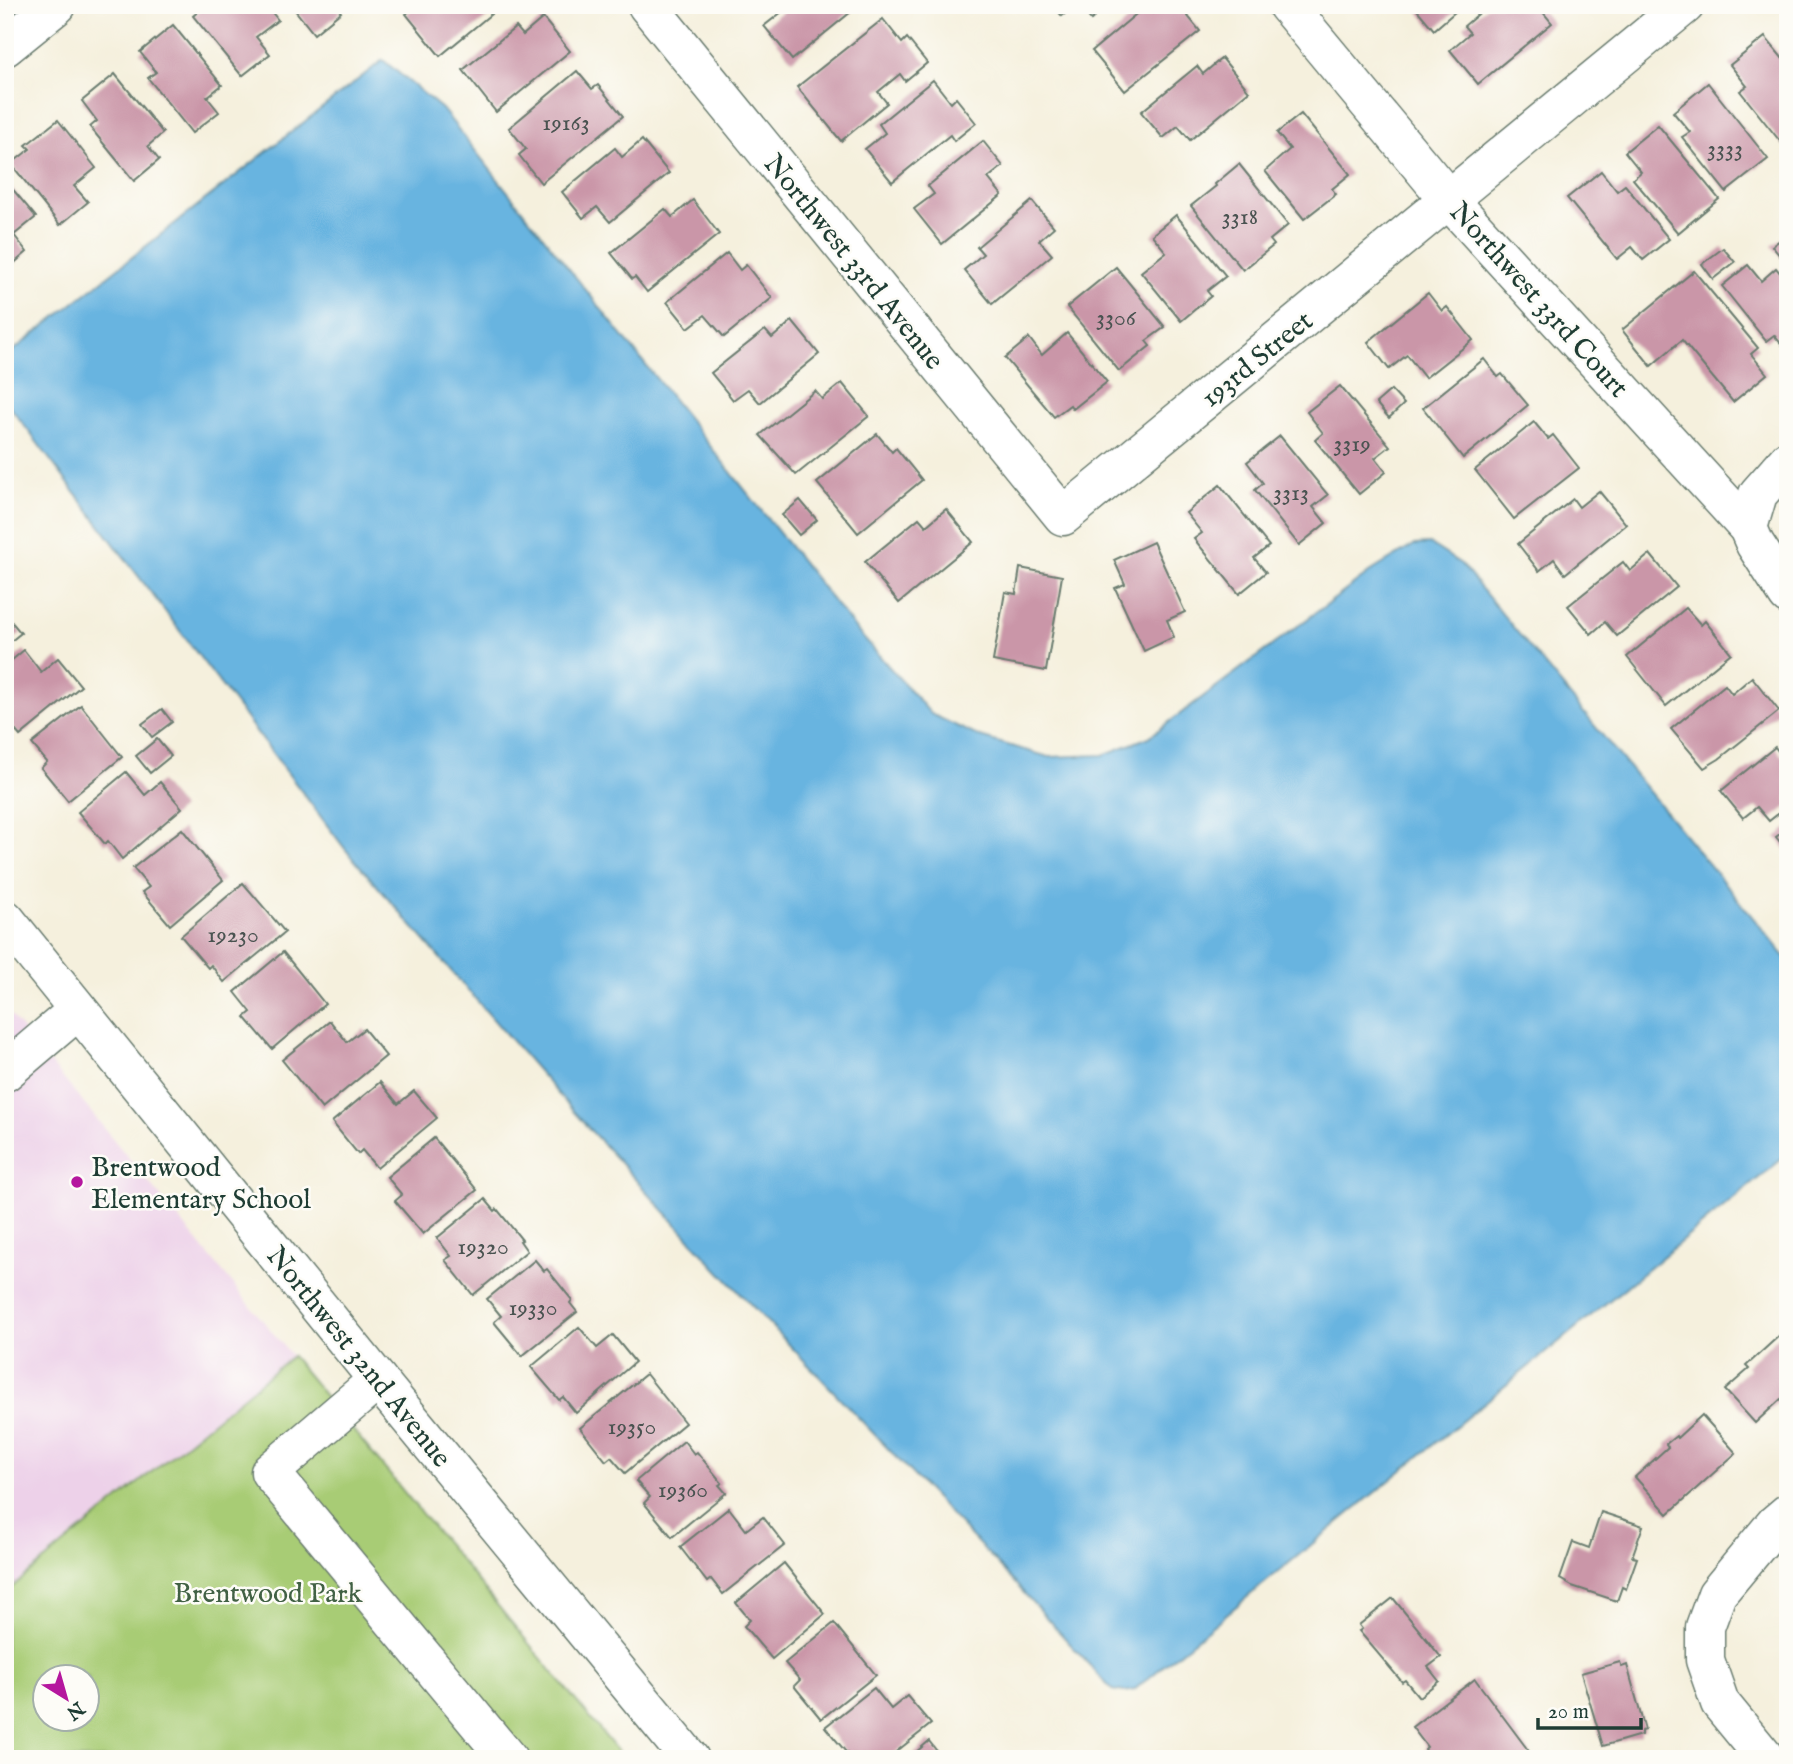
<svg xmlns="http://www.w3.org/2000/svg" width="1793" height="1764" font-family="'IM FELL English',serif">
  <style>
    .built { fill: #edd1e9 }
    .green { fill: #a8cc75; stroke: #648454; stroke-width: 2; fill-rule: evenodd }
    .water { fill: #67b4e0; stroke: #43788a; stroke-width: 2 }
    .building { fill: #ca96a8 }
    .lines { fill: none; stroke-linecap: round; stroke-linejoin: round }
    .minor-casing { stroke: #6a7c6f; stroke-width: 41 }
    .minor { stroke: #fff; stroke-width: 38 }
    .poi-dot { fill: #b5179e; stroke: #fdfcf7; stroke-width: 2.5 }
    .labels { text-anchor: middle; stroke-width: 5; stroke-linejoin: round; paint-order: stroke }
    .number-label { font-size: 24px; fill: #4a5351 }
    .street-label { font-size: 28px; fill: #1f3d34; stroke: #fdfcf7 }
    .poi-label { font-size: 28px; fill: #1f3d34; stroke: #fdfcf7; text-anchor: start }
    .park-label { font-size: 28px; fill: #416144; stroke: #fdfcf7 }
  </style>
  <rect width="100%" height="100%" fill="#fdfcf7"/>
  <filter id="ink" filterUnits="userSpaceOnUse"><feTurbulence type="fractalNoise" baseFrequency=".0143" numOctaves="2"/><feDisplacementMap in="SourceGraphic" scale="14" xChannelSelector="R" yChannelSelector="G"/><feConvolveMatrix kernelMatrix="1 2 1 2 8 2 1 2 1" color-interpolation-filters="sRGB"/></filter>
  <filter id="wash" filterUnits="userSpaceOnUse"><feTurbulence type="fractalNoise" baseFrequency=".00686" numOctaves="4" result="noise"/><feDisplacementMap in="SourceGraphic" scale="28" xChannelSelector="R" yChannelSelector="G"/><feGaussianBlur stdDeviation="1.57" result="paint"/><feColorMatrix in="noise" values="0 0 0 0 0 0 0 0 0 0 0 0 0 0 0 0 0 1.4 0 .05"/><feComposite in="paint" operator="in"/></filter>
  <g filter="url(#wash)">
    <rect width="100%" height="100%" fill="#f5f0dd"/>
    <path class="built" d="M5,1008L292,1356L5,1593Z"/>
    <path class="green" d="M292,1356L624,1759H5V1593ZM46,1676H88V1718H46Z"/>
    <path class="water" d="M383,60L442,109L858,632L931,714L980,737L1049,757L1103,755L1149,737L1373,570L1414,545L1430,544L1461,564L1788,960V1154L1134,1690L1125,1692L1112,1690L994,1560L718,1270L573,1111L346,850L5,400V357Z"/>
    <g id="blocks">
      <g class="building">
        <path d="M206,5H266L278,20L256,37L270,54L242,76L193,16Z"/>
        <path d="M291,5H335L341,12L314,34Z"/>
        <path d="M417,5H502L440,56L406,14Z"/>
        <path d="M779,5H847L852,11L792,60L764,26L783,11Z"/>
        <path d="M1053,5H1076L1062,16Z"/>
        <path d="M1079,5H1109L1091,20Z"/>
        <path d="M1147,5L1153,13L1163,5H1179L1200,31L1125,91L1092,51Z"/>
        <path d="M1413,5H1463L1434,30Z"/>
        <path d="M1489,5H1537L1552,23L1478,84L1450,50L1470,33L1464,26Z"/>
        <path d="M543,18L570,51L496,112L463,70L516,27L523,35Z"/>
        <path d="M883,19L902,43L907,38L927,63L905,81L900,74L878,92L887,103L841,141L797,87Z"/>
        <path d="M173,25L222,85L207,97L219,112L192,133L148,78L156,72L140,52Z"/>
        <path d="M1765,37L1788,65V142L1783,145L1740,91L1747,86L1730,65Z"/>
        <path d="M1222,58L1249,91L1190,140L1178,126L1163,138L1141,112L1197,66L1203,74Z"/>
        <path d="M577,71L592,89L598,85L623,116L541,183L519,155L526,149L509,128Z"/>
        <path d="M115,74L163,133L148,146L159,160L134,181L90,127L97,121L82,101Z"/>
        <path d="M933,80L951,103L956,98L976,123L954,141L950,135L892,182L865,149L885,133L879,124Z"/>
        <path d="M1708,83L1768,159L1726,192L1682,137L1690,132L1673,112Z"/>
        <path d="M1301,114L1350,174L1332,189L1336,194L1304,219L1265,171L1290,149L1277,133Z"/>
        <path d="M58,120L96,168L74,186L88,202L60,225L11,164L30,149L26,145Z"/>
        <path d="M1658,125L1719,199L1678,233L1633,179L1641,172L1625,152Z"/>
        <path d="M642,140L669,173L610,222L597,207L583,218L562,192L615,148L622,157Z"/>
        <path d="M983,141L1003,166L988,178L1002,195L942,244L914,209L934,194L928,186Z"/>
        <path d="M1239,164L1288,225L1270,240L1274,245L1243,270L1191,206L1216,186L1215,184Z"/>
        <path d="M1601,171L1617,191L1625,185L1669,239L1643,260L1632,247L1617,259L1567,198Z"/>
        <path d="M5,180L36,217L14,235L27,252L5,271Z"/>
        <path d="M693,200L719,234L647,292L635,277L632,279L611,253L665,209L672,217Z"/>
        <path d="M1032,201L1054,227L1039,240L1052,255L992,304L964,270L983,254L977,247Z"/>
        <path d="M1176,215L1226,276L1207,291L1211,296L1181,321L1141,272L1166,252L1152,235Z"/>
        <path d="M1788,234V266L1772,246Z"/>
        <path d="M1723,248L1735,262L1713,279L1702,264Z"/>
        <path d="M727,253L740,270L746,265L772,298L724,337L705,315L688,328L667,302Z"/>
        <path d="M1748,265L1761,281L1776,268L1788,283V352L1774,335L1766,341L1722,286Z"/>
        <path d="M1116,267L1165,327L1146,341L1150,346L1119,371L1067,307Z"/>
        <path d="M1694,271L1758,348L1751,354L1767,374L1733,402L1682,340L1651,366L1622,330Z"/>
        <path d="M1428,293L1442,311L1447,307L1473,340L1425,378L1407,355L1389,369L1368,342Z"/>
        <path d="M792,321L819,354L760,403L748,389L733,400L711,373L765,330L772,338Z"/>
        <path d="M1067,333L1107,382L1073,409L1070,405L1054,417L1005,358L1029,338L1042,355Z"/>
        <path d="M1484,359L1498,377L1502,374L1528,405L1463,458L1423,408Z"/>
        <path d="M842,383L869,416L796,475L760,435L815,391L822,399Z"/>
        <path d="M1340,386L1390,446L1375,458L1386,472L1359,494L1315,440L1323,433L1307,412Z"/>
        <path d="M1391,390L1404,404L1389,418L1376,403Z"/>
        <path d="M1534,422L1548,439L1553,435L1579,468L1514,519L1475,470Z"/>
        <path d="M877,434L892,452L896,448L922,480L858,533L817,483Z"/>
        <path d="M1280,436L1328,495L1313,507L1326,523L1299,545L1255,490L1263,483L1247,462Z"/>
        <path d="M1220,485L1269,546L1254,558L1266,572L1239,594L1194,539L1202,533L1186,513Z"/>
        <path d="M1599,491L1626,524L1565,574L1554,559L1539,571L1518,544L1573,499L1579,507Z"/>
        <path d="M800,500L817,520L799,535L782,515Z"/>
        <path d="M946,509L973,542L899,603L865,562L919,518L926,526Z"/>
        <path d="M1153,542L1185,612L1167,620L1174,637L1144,651L1115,588L1125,584L1114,560Z"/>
        <path d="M1650,554L1677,587L1617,636L1605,622L1591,634L1568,606L1623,562L1630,571Z"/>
        <path d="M1020,568L1062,576L1046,671L993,661L1005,592L1016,594Z"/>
        <path d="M1686,608L1701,625L1705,621L1731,653L1666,706L1627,657Z"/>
        <path d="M5,614L21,633L5,646Z"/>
        <path d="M24,650L41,672L58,658L81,686L20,736L5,718V666Z"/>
        <path d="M1752,677L1779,711L1719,759L1704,768L1671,729L1725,685L1732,694Z"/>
        <path d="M81,705L122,757L68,801L41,768L47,762L32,744Z"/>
        <path d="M162,709L172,722L152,737L142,724Z"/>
        <path d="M157,739L171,756L150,773L136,756Z"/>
        <path d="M1775,747L1782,756L1788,751V806L1769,821L1757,807L1743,818L1721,791Z"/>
        <path d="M126,772L145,795L160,782L182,808L122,859L108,841L105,844L78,812Z"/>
        <path d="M1788,828V852L1776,837Z"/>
        <path d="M182,829L223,880L170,925L142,892L149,887L133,868Z"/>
        <path d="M243,883L285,932L224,982L211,965L208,968L181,936Z"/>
        <path d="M283,952L325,1004L272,1049L245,1017L251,1012L235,992Z"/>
        <path d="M330,1021L347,1042L364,1029L386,1056L322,1109L282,1060Z"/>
        <path d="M380,1082L398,1104L414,1091L437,1118L377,1168L362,1150L358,1154L332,1122Z"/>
        <path d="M434,1138L477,1190L423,1234L395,1201L402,1195L387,1177Z"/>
        <path d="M485,1199L495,1211L497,1209L522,1240L520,1241L527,1251L473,1295L445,1260L451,1256L437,1238Z"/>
        <path d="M535,1260L544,1271L547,1269L572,1300L570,1303L577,1312L522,1356L494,1322L501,1316L487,1299Z"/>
        <path d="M579,1327L597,1348L613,1335L635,1362L576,1413L563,1397L559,1400L531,1367Z"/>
        <path d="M1781,1334L1788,1341V1399L1784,1402L1781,1399L1755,1423L1725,1390L1749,1369L1746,1366Z"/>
        <path d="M646,1374L685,1423L625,1473L611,1457L606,1461L580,1428Z"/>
        <path d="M1702,1415L1736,1453L1668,1514L1635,1477L1668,1447L1666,1444L1676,1436L1677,1438Z"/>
        <path d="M684,1441L694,1454L697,1452L722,1483L719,1485L726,1493L672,1537L644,1503L650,1497L636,1481Z"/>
        <path d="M729,1508L746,1530L763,1517L785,1545L723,1594L711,1579L707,1582L680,1547Z"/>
        <path d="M1601,1512L1643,1526L1632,1557L1637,1558L1626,1589L1622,1587L1617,1601L1572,1586L1560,1579L1573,1542L1589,1548Z"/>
        <path d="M784,1563L825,1614L772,1659L744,1626L750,1620L736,1603Z"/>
        <path d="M1393,1598L1441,1657L1428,1667L1439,1681L1419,1697L1405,1680L1402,1682L1359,1631L1362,1629L1359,1625Z"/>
        <path d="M834,1623L876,1675L821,1719L794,1686L800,1680L785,1663Z"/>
        <path d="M1620,1662L1622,1667L1627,1665L1645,1730L1641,1731V1735L1603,1746L1581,1673Z"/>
        <path d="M1475,1679L1531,1754L1525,1759H1432L1425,1749L1427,1747L1412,1727Z"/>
        <path d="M874,1688L891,1709L907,1696L931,1724L887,1759H858L854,1754L850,1757L825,1727Z"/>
        <path d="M929,1741L943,1759H908Z"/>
      </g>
    </g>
  </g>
  <g filter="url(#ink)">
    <use href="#blocks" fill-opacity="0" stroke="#6a7c6f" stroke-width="2"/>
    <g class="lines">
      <g class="minor-casing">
        <g id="minor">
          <path d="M647,5L1063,516L1685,5"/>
          <path d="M1287,5L1449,200L1748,528L1755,544L1788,595"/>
          <path d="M5,47L57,5"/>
          <path d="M1748,528L1758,494L1788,460"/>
          <path d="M5,919L378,1380L690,1759"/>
          <path d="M5,1072L78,1010"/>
          <path d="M378,1380L270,1472L508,1759"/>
          <path d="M1766,1759L1720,1703L1705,1660V1627L1717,1594L1775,1524L1788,1513"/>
        </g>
      </g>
      <use href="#minor" class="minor"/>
    </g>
  </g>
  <circle class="poi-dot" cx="77" cy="1182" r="7"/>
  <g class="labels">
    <g class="number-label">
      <text x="566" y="130">19163</text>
      <text x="1725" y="156">3333</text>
      <text x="1240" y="224">3318</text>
      <text x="1116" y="325">3306</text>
      <text x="1352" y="451">3319</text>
      <text x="1291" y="500">3313</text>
      <text x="233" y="942">19230</text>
      <text x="483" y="1254">19320</text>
      <text x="533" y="1315">19330</text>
      <text x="632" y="1434">19350</text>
      <text x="683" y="1497">19360</text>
    </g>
    <g class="street-label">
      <text transform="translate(855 261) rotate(51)" y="10">Northwest 33rd Avenue</text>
      <text transform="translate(1540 299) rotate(48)" y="10">Northwest 33rd Court</text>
      <text transform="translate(1256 358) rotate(-39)" y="10">193rd Street</text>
      <text transform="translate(360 1356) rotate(51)" y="10">Northwest 32nd Avenue</text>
    </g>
    <g class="poi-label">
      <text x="91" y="1176">Brentwood<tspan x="91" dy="32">Elementary School</tspan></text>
    </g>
    <g class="park-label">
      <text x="268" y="1602">Brentwood Park</text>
    </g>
  </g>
  <rect width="1793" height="1764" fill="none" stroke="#fdfcf7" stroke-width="28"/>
  <g transform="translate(66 1698) rotate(143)"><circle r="33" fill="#fdfcf7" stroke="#a4b0a9" stroke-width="2"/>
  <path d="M0-5L12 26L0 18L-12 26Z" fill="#b5179e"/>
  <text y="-10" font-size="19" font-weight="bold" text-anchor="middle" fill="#1f3d34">N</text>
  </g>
  <path d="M1538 1718v10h103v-10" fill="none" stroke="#1f3d34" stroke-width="3.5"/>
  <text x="1548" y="1718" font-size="21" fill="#1f3d34" stroke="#fdfcf7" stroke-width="5" paint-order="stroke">20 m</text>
</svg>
